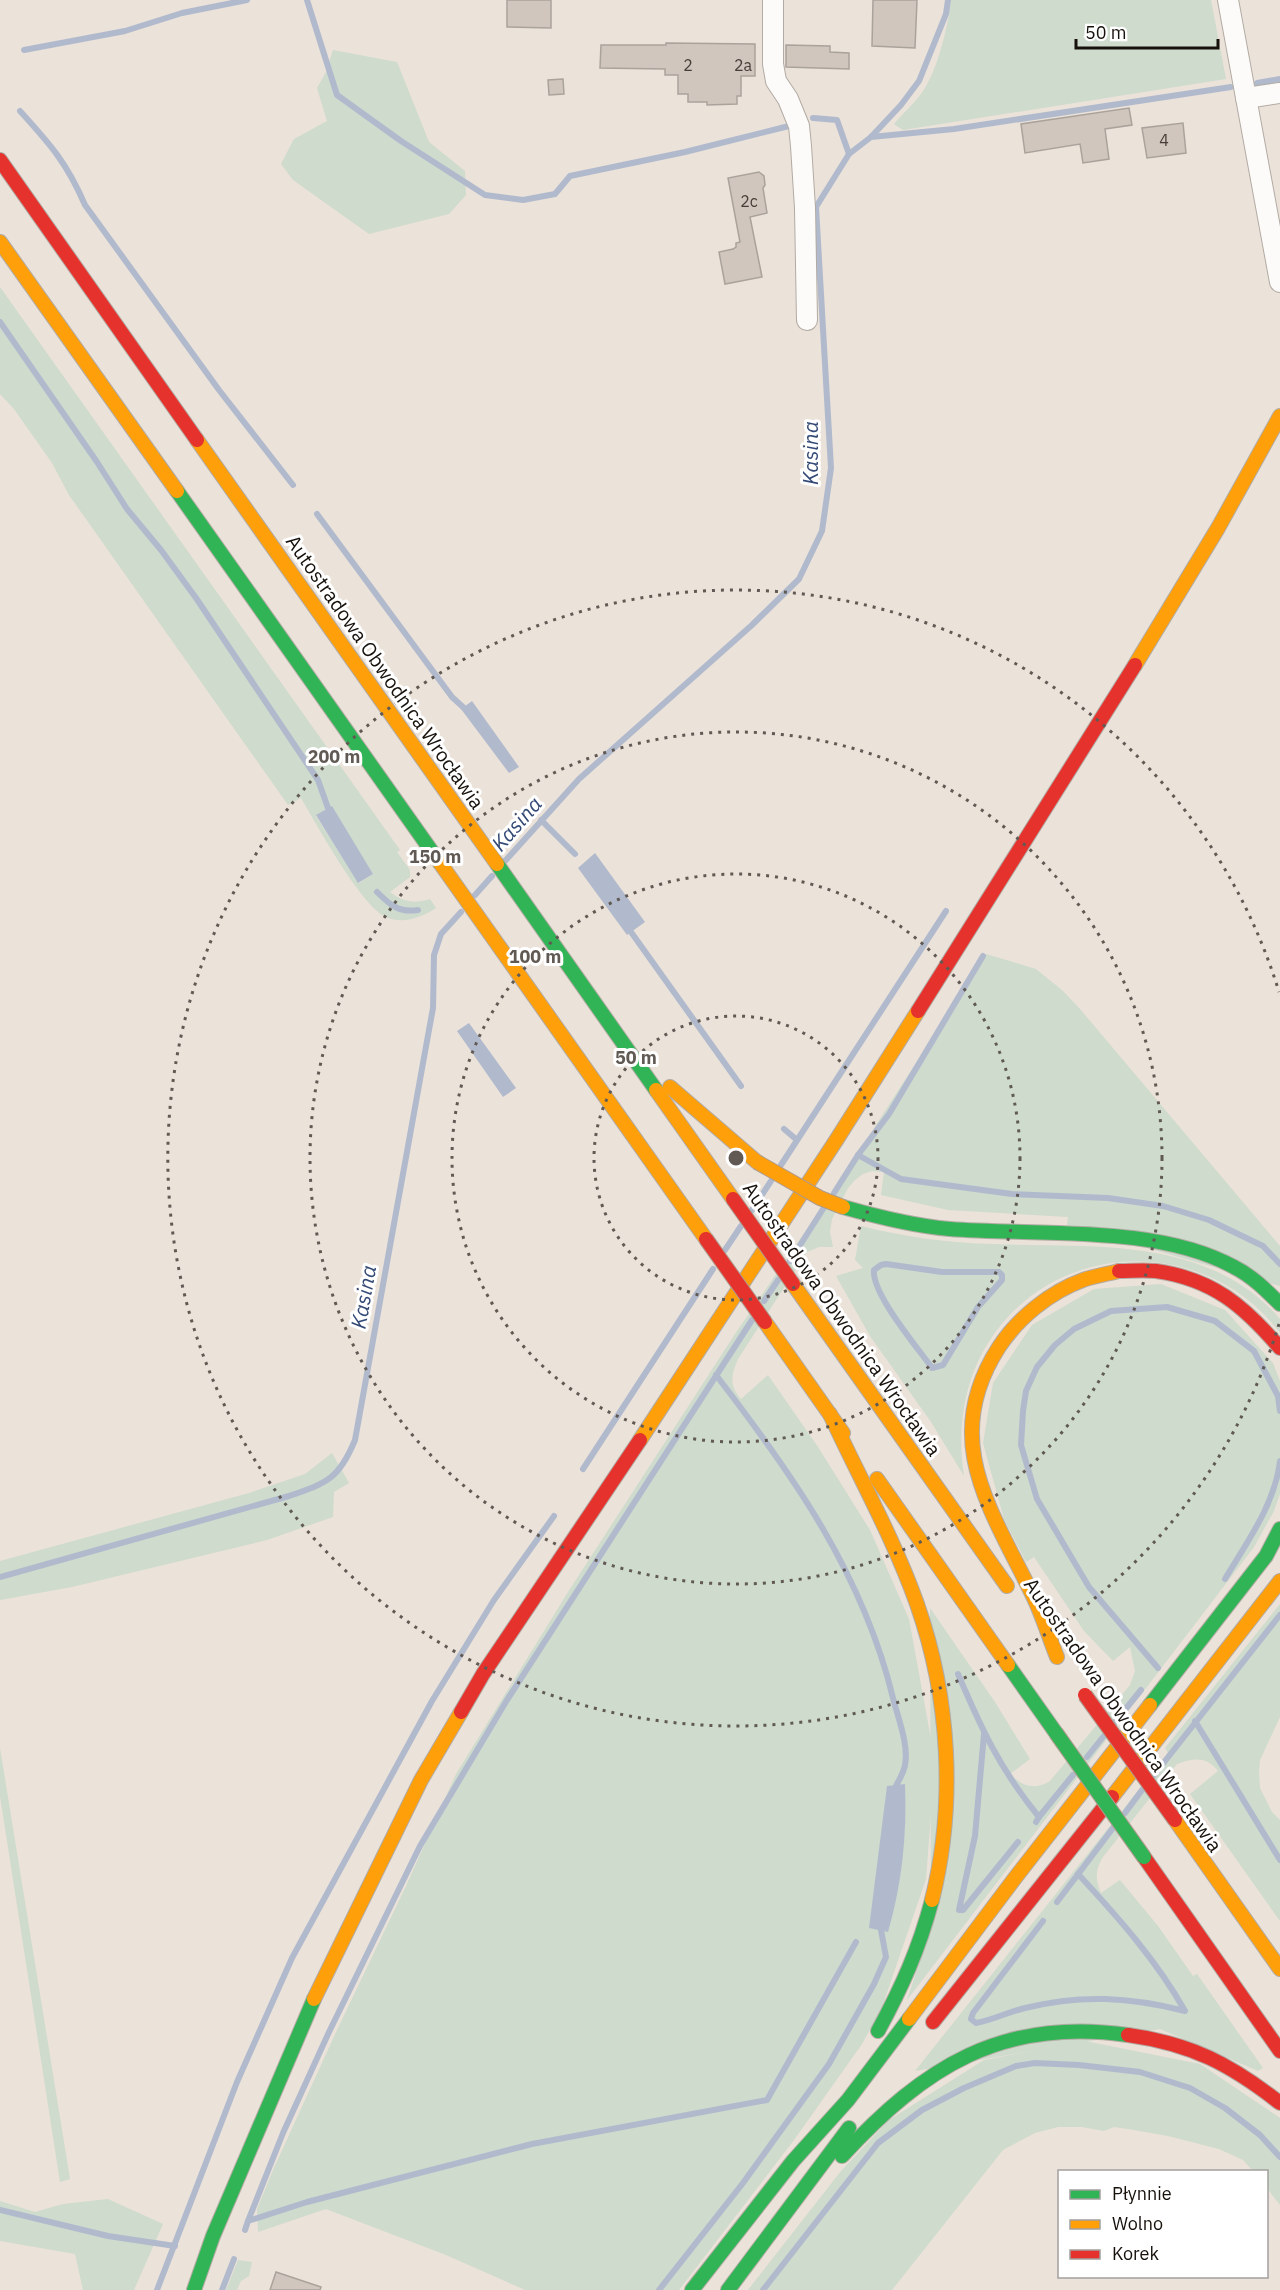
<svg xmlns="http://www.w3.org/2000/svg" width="1280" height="2290" font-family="'IBM Plex Sans',sans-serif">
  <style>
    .green { fill: #cedbcd; fill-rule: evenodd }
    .water { fill: #b1bacd }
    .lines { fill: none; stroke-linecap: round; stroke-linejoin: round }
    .stream { stroke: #b1bacd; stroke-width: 6 }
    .building { fill: #d0c6bd; stroke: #aaa39c; stroke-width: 1.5 }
    .street-casing { stroke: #b2aba4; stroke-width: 22 }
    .fast-casing { stroke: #b2aba4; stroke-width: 16 }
    .slow-casing { stroke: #b2aba4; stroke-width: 16 }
    .jam-casing { stroke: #b2aba4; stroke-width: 16 }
    .street { stroke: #fcfbf9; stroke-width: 20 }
    .fast { stroke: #30b455; stroke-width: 14 }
    .slow { stroke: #ff9f0a; stroke-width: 14 }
    .jam { stroke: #e5322d; stroke-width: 14 }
    .fast-bridge-casing { stroke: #af9a8e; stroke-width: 16; stroke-linecap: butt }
    .slow-bridge-casing { stroke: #af9a8e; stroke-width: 16; stroke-linecap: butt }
    .jam-bridge-casing { stroke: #af9a8e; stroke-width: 16; stroke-linecap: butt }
    .fast-bridge { stroke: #30b455; stroke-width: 14 }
    .slow-bridge { stroke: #ff9f0a; stroke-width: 14 }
    .jam-bridge { stroke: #e5322d; stroke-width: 14 }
    .ring { fill: none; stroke: #615a54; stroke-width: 3; stroke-dasharray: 3 6 }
    .labels { text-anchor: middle; stroke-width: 6; stroke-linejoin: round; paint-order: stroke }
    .number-label { font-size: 16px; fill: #453e38 }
    .street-label { font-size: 20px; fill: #17110c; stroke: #fff }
    .water-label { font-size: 21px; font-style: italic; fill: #344a76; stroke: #fff }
    .centre { fill: #615a54; stroke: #fff; stroke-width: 3 }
    .ring-label { font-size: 18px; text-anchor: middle; font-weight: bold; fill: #615a54; stroke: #fff; stroke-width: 6; stroke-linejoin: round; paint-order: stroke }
  </style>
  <rect width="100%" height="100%" fill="#ebe2d9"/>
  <g class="green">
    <path d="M951,0H1211L1226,79L903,130L894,124C903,113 915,103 923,91C938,69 948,26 951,0Z"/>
    <path d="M333,50L397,62L429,142L465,171L466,195L449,214L369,234L293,180L281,164L294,139L327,121L317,88L326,72Z"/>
    <path d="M0,287L400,850L397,852L410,870V877L390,892C403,902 414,904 430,899L436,908C421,918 401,925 384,916C359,902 317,825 301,798L288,805L69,495L52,463L14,409L0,394ZM328,808L373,874L359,883L316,816Z"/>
    <path d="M986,954L1036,969L1063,991L1080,1009L1280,1246V1286L1067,1225L1068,1217L948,1210L881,1195L884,1172L872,1171L863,1174L855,1180L848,1188L832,1219L830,1232L833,1247H819L807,1252L738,1359C731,1375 729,1386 741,1399L768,1375L818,1447L870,1530L909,1619L935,1761L926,1879L881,2010L862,2044L794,2140L679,2290H525L446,2255L326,2209L258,2232L257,2209L273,2170L337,2030L406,1886L456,1774L568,1592L735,1334L836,1187Z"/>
    <path d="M861,1226C905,1237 948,1243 993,1244C1093,1248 1207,1235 1280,1319V1333C1211,1240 1068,1236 997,1330C965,1372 956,1425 964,1476L931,1422L870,1336L836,1276L863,1268L855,1260Z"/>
    <path d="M1161,1284L1225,1310L1273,1363L1280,1381V1494L1274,1511L1254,1547L907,2000L931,1927L930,1608L995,1702L1030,1759L1010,1774C1022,1786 1034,1791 1050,1781L1130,1685L1135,1671L1130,1647L1113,1661L1084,1631L1034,1557L1026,1562L1004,1519L983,1443L993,1383L1032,1325L1094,1289Z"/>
    <path d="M332,1453L349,1483L334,1492L333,1517L267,1540L72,1587L0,1600V1561L249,1493L305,1474Z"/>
    <path d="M1280,1604V1717L1260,1760L1259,1771L1260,1788L1272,1812L1280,1820V1921L1190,1794L1218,1771C1207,1756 1193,1758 1177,1764L1103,1857C1095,1870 1095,1879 1101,1893L1120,1880L1158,1926L1193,1976L1197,1974L1263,2068L1258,2071L1160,2029L915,2071L1168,1753L1165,1748Z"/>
    <path d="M0,1748L70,2179L60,2182L0,1796Z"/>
    <path d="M1085,2041L1200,2064L1280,2118V2205L1267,2188L1266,2172L1253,2171L1243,2160L1219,2149L1168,2136L1128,2129L1114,2127L1104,2131L1082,2127H1058L1035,2133L1003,2150L892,2290H748L841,2171L889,2120L984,2060Z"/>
    <path d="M108,2199L163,2224L134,2290H83L75,2254L0,2241V2201L35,2212L63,2204Z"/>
    <path d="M238,2260L252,2262L249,2276L241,2281L237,2290H226Z"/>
  </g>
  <g class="water">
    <path d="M472,701L519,767L509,773L461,709Z"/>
    <path d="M332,806L373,874L358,883L316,815Z"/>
    <path d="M595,853L645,922L627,935L578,868Z"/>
    <path d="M469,1023L516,1088L503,1097L457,1031Z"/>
    <path d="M905,1784C907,1836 902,1883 888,1932L869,1928L887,1786Z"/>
  </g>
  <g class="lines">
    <g class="stream">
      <path d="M307,0L337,95L401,141L485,195L523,200L555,194L570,176L685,152L789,126"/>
      <path d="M24,50L125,31L182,13L247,0"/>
      <path d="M1257,83L1280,79"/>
      <path d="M20,111C50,144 67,163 85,205L219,390L293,485"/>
      <path d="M813,118L837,120L849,154"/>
      <path d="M871,137L954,129L1231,87"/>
      <path d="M0,322L97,462L127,509L161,550L196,598L318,780L328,808"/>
      <path d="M317,514L452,697L463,707"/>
      <path d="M541,820L575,854"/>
      <path d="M505,861L579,779L752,625L799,579L822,531L831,468L816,207L849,154L871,137L901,105L919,81L946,14L948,0"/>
      <path d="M377,892C390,905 399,913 418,910"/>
      <path d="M475,895L492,876"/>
      <path d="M631,932L741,1086"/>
      <path d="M784,1129L797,1140"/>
      <path d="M858,1155L901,1179L1012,1194L1108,1198L1163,1206L1209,1220L1263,1246L1280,1264"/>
      <path d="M781,1165L946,911"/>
      <path d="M834,1193L858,1155L889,1114L983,956"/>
      <path d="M752,1210L771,1181"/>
      <path d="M725,1250L741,1226"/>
      <path d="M790,1261L823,1209"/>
      <path d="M886,1264L942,1272H999L1002,1275V1280L978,1307L943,1365L932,1368C918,1348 871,1293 874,1270L881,1265Z"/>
      <path d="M764,1301L778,1280"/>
      <path d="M716,1375C793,1475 863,1574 893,1698C898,1718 909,1745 905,1765C904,1772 899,1780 896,1786"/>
      <path d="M583,1469L713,1269"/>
      <path d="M0,1577L289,1496C327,1483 339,1479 355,1440L425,1052L433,1008L434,955L441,934L461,912"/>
      <path d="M1225,1579C1247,1542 1275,1504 1280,1461"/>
      <path d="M1158,1668L1089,1587L1037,1499L1021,1445L1023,1411L1026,1391L1037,1367L1055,1345L1074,1329L1111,1311L1167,1307L1215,1321L1254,1351L1278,1396L1280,1411"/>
      <path d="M958,1674C982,1730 1000,1769 1039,1817L1036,1822"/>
      <path d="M1195,1721L1280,1860"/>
      <path d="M1115,1722L1141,1690"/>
      <path d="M984,1734L975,1836L959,1910H963L1018,1842"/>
      <path d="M1087,1757L1103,1737"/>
      <path d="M1154,1775L1280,1615"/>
      <path d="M1125,1813L1142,1790"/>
      <path d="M1039,1817L1073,1775"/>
      <path d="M1057,1902L1113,1828"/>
      <path d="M1043,1921L973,2013L971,2019L976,2023C993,2020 1008,2012 1025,2008C1081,1994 1130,1997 1185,2011C1157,1961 1117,1916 1078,1874"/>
      <path d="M0,2210L108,2236L175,2246"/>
      <path d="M248,2221L283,2133L329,2032L420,1846L507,1700L752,1320"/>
      <path d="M245,2230L248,2221L307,2202L532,2144L767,2100L856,1942"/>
      <path d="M157,2290L237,2082L292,1958L432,1701L494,1600L554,1516"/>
      <path d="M222,2290L234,2259"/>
      <path d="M659,2290L743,2183L829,2064L874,1984L886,1957L881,1930"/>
      <path d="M763,2290L878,2143L922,2110L964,2088L1016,2066L1035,2063L1079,2065L1140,2072L1190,2088L1225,2108L1260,2135L1280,2157"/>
    </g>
  </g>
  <g class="building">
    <path d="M507,0H551V28L507,27Z"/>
    <path d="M873,0H917L915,48L872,46Z"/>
    <path d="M666,43L755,44V76H741V96H737V104L707,105V102H688V94H678V75H665V69L600,68L601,45H666Z"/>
    <path d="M786,45L830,46V52L849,53V69L786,67Z"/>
    <path d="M563,79L564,94L549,95L548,80Z"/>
    <path d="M1129,108L1132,125L1105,129L1109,159L1083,163L1080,144L1025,153L1021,124Z"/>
    <path d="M1183,123L1186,153L1147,158L1142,128Z"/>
    <path d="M759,172L764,176L765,185L763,188L767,213L750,217L762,277L725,284L719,252L733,249L736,247V243L740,242L728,178Z"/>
    <path d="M276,2272L321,2287L320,2290H270Z"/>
  </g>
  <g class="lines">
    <g class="street-casing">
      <g id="street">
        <path d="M773,0V64L776,81L788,99L799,126L801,146L805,208L807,320"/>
        <path d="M1228,0L1280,282"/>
        <path d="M1246,98L1280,93"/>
      </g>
    </g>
    <g class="fast-casing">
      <g id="fast">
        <path d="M177,491L440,863"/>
        <path d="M497,864L656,1090"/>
        <path d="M843,1207C878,1217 914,1226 950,1229C1038,1236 1156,1224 1234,1267C1252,1276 1266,1290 1280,1304"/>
        <path d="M1008,1665L1056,1733"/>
        <path d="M1150,1705L1266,1556L1280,1529"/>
        <path d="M878,2031C902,1987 919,1949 932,1900"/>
        <path d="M842,2156C924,2067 1002,2017 1128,2035"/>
        <path d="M194,2290L213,2236L314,1999"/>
        <path d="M692,2290L793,2161L848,2100L909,2019"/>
        <path d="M728,2290L849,2128"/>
      </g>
    </g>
    <g class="slow-casing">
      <g id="slow">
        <path d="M0,242L177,491"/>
        <path d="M197,440L497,864"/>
        <path d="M1135,665L1218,528L1280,416"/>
        <path d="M440,863L706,1239"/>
        <path d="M670,1087L757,1162"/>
        <path d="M656,1090L733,1199"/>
        <path d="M793,1284L1007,1586"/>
        <path d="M765,1322L843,1433"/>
        <path d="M830,1414C859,1477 894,1539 917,1604C950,1698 956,1804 932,1900"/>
        <path d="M640,1440L837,1139L918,1011"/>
        <path d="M877,1479L1008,1665"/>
        <path d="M1057,1657C1049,1637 1043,1617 1034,1598C993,1512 938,1441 999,1347C1018,1318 1050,1292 1083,1280C1094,1276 1107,1274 1119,1271"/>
        <path d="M1112,1797L1280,1581"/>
        <path d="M1175,1820L1280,1969"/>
        <path d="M314,1999L421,1780L461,1712"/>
        <path d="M909,2019L1015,1878L1150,1705"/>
      </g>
    </g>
    <g class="jam-casing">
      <g id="jam">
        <path d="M0,160L197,440"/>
        <path d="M918,1011L1135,665"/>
        <path d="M1119,1271C1131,1271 1144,1270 1156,1271C1213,1279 1244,1306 1280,1348"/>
        <path d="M461,1712L483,1674L640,1440"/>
        <path d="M1144,1857L1280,2051"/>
        <path d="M933,2022L1112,1797"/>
        <path d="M1128,2035C1192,2044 1230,2064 1280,2103"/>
      </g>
    </g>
    <use href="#street" class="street"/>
    <use href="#fast" class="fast"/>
    <use href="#slow" class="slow"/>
    <use href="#jam" class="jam"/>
    <g class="fast-bridge-casing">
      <path id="fast-bridge" d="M1056,1733L1144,1857"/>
    </g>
    <g class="slow-bridge-casing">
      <path id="slow-bridge" d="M757,1162L820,1198L843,1207"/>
    </g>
    <g class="jam-bridge-casing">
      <g id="jam-bridge">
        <path d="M733,1199L793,1284"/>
        <path d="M706,1239L765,1322"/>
        <path d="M1085,1695L1175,1820"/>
      </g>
    </g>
    <use href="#fast-bridge" class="fast-bridge"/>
    <use href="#slow-bridge" class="slow-bridge"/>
    <use href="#jam-bridge" class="jam-bridge"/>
  </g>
  <g class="ring">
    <circle cx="736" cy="1158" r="142"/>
    <circle cx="736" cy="1158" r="284"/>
    <circle cx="736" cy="1158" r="426"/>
    <path d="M1279 1324A568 568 0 1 1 1279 992"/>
  </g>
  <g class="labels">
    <g class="number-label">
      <text x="688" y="71">2</text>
      <text x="743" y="71">2a</text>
      <text x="1164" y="146">4</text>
      <text x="749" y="207">2c</text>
    </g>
    <g class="street-label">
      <text transform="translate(385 672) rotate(55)" y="7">Autostradowa Obwodnica Wrocławia</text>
      <text transform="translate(842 1319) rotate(55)" y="7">Autostradowa Obwodnica Wrocławia</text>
      <text transform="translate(1123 1715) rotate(55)" y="7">Autostradowa Obwodnica Wrocławia</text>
    </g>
    <g class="water-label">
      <text transform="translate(811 453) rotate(-90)" y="7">Kasina</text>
      <text transform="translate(517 824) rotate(-49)" y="7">Kasina</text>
      <text transform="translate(364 1297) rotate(-80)" y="7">Kasina</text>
    </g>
  </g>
  <circle cx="736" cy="1158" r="9" class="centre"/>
  <g class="ring-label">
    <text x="334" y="763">200 m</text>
    <text x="435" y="863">150 m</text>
    <text x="535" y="963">100 m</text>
    <text x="636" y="1064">50 m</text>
  </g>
  <rect x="1058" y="2170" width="210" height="108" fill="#ffffff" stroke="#a2a09e" stroke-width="1.5"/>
  <rect x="1070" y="2190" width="30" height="9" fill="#30b455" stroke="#a2a09e" stroke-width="1.5"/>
  <text x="1112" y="2200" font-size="18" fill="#17110c">Płynnie</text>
  <rect x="1070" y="2220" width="30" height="9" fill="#ff9f0a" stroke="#a2a09e" stroke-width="1.5"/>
  <text x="1112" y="2230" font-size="18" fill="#17110c">Wolno</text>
  <rect x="1070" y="2250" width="30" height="9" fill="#e5322d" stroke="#a2a09e" stroke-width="1.5"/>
  <text x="1112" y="2260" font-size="18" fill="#17110c">Korek</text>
  <path d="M1076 39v9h142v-9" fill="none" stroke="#17110c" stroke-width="3"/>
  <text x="1085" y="39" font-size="18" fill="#17110c" stroke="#ffffff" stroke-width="4.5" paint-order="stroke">50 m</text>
</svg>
